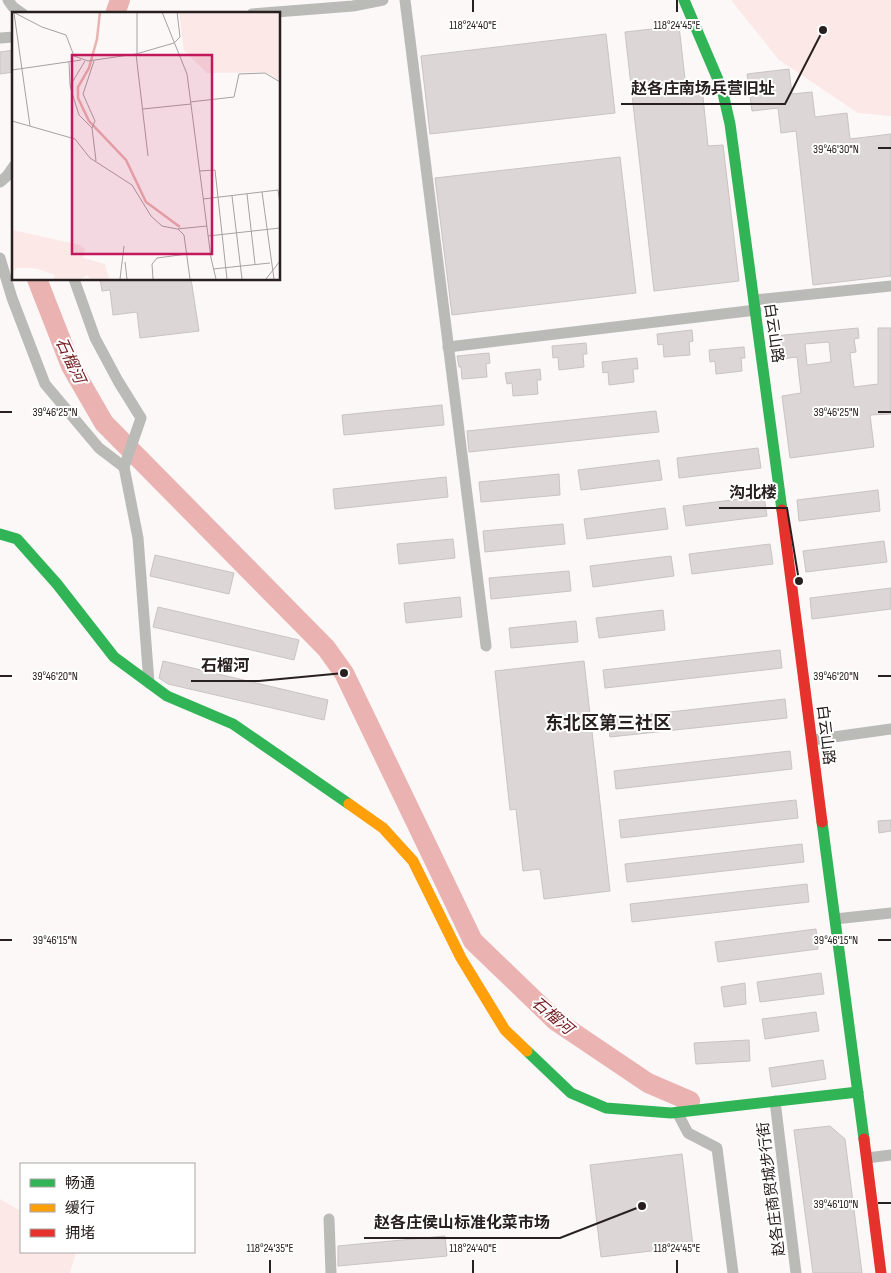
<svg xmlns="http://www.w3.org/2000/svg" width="891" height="1273" font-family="'Sofia Sans Condensed','Noto Sans SC',sans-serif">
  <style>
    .green { fill: #fbe8e7 }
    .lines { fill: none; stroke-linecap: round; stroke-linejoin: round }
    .river { stroke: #eab3b1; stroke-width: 20 }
    .building { fill: #ddd6d6; stroke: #c9c3c3; fill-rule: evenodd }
    .street { stroke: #babab7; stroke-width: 11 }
    .fast { stroke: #30b455; stroke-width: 11 }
    .slow { stroke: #ff9f0a; stroke-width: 11 }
    .jam { stroke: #e5322d; stroke-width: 11 }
    .ticks { fill: none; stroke: #28201f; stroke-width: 2 }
    .labels { text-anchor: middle; stroke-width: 4; stroke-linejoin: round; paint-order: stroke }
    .street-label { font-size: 15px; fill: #28201f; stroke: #fff }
    .water-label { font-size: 16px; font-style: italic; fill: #751d22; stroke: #fff }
    .quarter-label { font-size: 18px; font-weight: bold; fill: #28201f; stroke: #fff }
    .inset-river { fill: none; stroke: #eab3b1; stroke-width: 2.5 }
    .inset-road { fill: none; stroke: #a7a2a1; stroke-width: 1 }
    .view { fill: #c2185b; fill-opacity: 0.15; stroke: #c2185b; stroke-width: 2.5 }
    .inset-edge { fill: none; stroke: #28201f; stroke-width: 2.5 }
    .ticks-label { font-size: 12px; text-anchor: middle; fill: #28201f; stroke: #fff; stroke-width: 4; stroke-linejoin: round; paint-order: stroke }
    .leader { fill: none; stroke: #28201f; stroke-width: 2 }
    .callout-dot { fill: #28201f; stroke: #fff; stroke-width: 2 }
    .callout-label { font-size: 16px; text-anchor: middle; font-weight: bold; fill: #28201f; stroke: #fff; stroke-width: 4; stroke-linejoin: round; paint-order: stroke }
  </style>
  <rect width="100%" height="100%" fill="#fcf8f8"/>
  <g class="green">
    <path d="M731,0H891V116L858,113L779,60Z"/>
    <path d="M0,1199L21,1211V1252H76L70,1273H0Z"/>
  </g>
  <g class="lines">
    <g class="river">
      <path d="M115,14L120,0"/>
      <path d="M37,279L71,366L104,423L326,648L344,673L473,941L556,1021L648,1083L690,1101"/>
    </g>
  </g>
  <g class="building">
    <path d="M679,26L686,88L702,87L708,146L723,145L739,281L654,291L625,32Z"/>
    <path d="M606,34L615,113L430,134L421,56Z"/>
    <path d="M14,50V72L0,74V52Z"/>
    <path d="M789,69L792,94L812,92L815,117L847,113L850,139L891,134V276L813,285L796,131L781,133L778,108L752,111L747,74Z"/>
    <path d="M620,157L636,293L452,315L435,178Z"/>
    <path d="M100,279H191L199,331L140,338L137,312L113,315L110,290L102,291Z"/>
    <path d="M858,328L859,338L854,339L856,352L850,353L854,387L878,384V328H891V414L870,415L874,447L790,458L782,396L801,393L797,357L781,359L780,346L775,347L774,336ZM829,342L831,362L807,365L805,344Z"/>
    <path d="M692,330L693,341L689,342L690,355L664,357L663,344L658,345L657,334Z"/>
    <path d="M586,343L587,354H583L584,367L559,370L558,357L553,358L552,346Z"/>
    <path d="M744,347L745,358H741L742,371L716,374L715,361L710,362L709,350Z"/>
    <path d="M489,353L490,363L486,364L487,377L462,379L461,367H459L457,356Z"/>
    <path d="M637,358L638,369H633L634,382L609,385L608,372L603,373L602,362Z"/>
    <path d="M540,369L541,380H537L538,394L513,396L512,383L507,384L505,373Z"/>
    <path d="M442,405L444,425L344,435L342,415Z"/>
    <path d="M656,411L659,432L469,452L467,431Z"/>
    <path d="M758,448L761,468L679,478L677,458Z"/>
    <path d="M659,460L662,480L581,490L578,470Z"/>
    <path d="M559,474L560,495L481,502L479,482Z"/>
    <path d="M446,477L448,497L335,509L333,489Z"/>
    <path d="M878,490L880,511L799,521L797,500Z"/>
    <path d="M764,496L767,516L686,526L683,506Z"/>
    <path d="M665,508L668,529L587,539L584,519Z"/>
    <path d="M563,524L565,544L485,552L483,531Z"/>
    <path d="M453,539L455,558L399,564L397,544Z"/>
    <path d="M884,541L887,562L806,572L803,551Z"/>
    <path d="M770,544L773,564L692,574L689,554Z"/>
    <path d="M155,555L234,573L229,594L150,576Z"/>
    <path d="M671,556L674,576L593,587L590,566Z"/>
    <path d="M569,571L571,591L491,599L489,578Z"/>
    <path d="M891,588V609L812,619L810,598Z"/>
    <path d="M460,597L462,617L406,623L404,603Z"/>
    <path d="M158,607L299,640L294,660L153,627Z"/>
    <path d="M663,610L665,630L599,638L596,618Z"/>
    <path d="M576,621L578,642L511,648L509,628Z"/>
    <path d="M780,650L782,668L605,688L603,670Z"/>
    <path d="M163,661L328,700L324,720L168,684L159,678Z"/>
    <path d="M584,661L610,891L544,899L540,869L523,871L516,809L510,810L495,671Z"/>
    <path d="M785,699L787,718L610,737L608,719Z"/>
    <path d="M790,751L792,769L616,789L614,771Z"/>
    <path d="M796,800L798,818L621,838L619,820Z"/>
    <path d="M891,820V831L879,833L878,821Z"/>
    <path d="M802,844L804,862L627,882L625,864Z"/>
    <path d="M807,884L809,902L632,922L630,904Z"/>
    <path d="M816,929L818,949L718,962L715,942Z"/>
    <path d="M821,973L824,994L760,1002L757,982Z"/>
    <path d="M745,983L746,1004L724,1007L721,987Z"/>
    <path d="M816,1012L819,1031L765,1039L762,1019Z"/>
    <path d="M749,1040L750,1061L696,1064L694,1043Z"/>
    <path d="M823,1060L826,1079L772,1087L769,1068Z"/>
    <path d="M830,1126L845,1139L862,1273H813L794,1130Z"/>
    <path d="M682,1154L693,1246L601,1257L590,1165Z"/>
    <path d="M445,1236L447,1256L338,1266V1246Z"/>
  </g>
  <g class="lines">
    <g class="street">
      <path d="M8,0L13,7L23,14"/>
      <path d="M405,0L486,646"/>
      <path d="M252,14L353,6L383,0"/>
      <path d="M0,38L14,37"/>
      <path d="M0,182L7,176L14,166"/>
      <path d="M0,258L12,298L45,384L99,448L124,467"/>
      <path d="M74,279L95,338L118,381L141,418L124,467L138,538L149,683"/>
      <path d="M754,300L891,286"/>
      <path d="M448,347L756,310"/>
      <path d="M812,740L891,729"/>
      <path d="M835,919L891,913"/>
      <path d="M775,1101L796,1273"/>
      <path d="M677,1112L688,1133L717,1148L733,1273"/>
      <path d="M867,1158L891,1155"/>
      <path d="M329,1219L331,1273"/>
    </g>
    <g class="fast">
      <path d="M684,0L722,89L730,124L782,510"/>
      <path d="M0,534L17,539L57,584L114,657L167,696L233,724L349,804"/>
      <path d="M822,822L864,1139"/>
      <path d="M527,1051L571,1093L606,1108L671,1113L858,1092"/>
    </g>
    <path class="slow" d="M349,804L383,828L413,861L461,958L505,1030L527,1051"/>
    <g class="jam">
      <path d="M782,510L822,822"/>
      <path d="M864,1139L881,1273"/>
    </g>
  </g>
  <path class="ticks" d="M473,0V12M677,0V12M878,148H891M0,412H12M878,412H891M0,676H12M878,676H891M0,940H12M878,940H891M878,1203H891M270,1260V1273M473,1260V1273M677,1260V1273"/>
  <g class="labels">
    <g class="street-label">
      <text transform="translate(774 333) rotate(82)" y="5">白云山路</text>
      <text transform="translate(826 735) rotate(83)" y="5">白云山路</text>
      <text transform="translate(771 1189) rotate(-97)" y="5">赵各庄商贸城步行街</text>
    </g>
    <g class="water-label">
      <text transform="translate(71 360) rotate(65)" y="6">石榴河</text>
      <text transform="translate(553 1015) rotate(40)" y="6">石榴河</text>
    </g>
    <g class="quarter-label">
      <text x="608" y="729">东北区第三社区</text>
    </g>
  </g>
  <g transform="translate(12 12)">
    <rect width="268" height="268" fill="#fcf8f8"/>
    <path d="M167,0H267V68L253,60L195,61L172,39ZM0,218L68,233L73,237L71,246L93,252L97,267H78L75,263L69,267H41L43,263L23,256H5L0,260Z" fill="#fbe8e7"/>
    <path class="inset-river" d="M88,0L85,27L77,56L66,75V86L77,109L114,148L134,190L168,215"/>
    <path class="inset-road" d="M1,0L30,15L54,23L62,44L76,49L124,42L162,31L168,25L165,0M125,0V41M150,0L175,62L199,246L204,267M2,1L18,114M124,42L136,144M73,49L58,74L67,103L80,116M82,49L71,82L83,109L80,116L84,149M57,50L58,73M0,58L69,48M178,90L222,85L227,62L253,61L268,70M131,97L179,92M0,109L63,127L78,146L120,173L139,204L150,214L165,217L195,214M187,159L203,158L215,267M250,180L262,267M235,182L243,252M220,184L230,267M191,187L266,178L268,192M166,217L172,223L178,267M196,224L268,216M113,250L115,267M201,257L258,251M108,267L112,234M141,267L140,252L145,246L175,242M254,267L268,249"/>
    <path class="view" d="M60,43H200V242H60Z"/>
    <rect width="268" height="268" class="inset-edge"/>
  </g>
  <g class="ticks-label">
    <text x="473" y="29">118°24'40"E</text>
    <text x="677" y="29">118°24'45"E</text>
    <text x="836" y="153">39°46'30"N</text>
    <text x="55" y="416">39°46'25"N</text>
    <text x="836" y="416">39°46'25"N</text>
    <text x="55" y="680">39°46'20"N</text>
    <text x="836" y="680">39°46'20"N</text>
    <text x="55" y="944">39°46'15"N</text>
    <text x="836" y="944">39°46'15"N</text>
    <text x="836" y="1208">39°46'10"N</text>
    <text x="270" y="1252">118°24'35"E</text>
    <text x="473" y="1252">118°24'40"E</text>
    <text x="677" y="1252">118°24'45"E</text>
  </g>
  <path class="leader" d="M823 30L785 104H621M799 581L787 508H719M344 673L259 681H191M642 1206L560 1238H364"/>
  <g class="callout-dot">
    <circle cx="823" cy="30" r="5"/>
    <circle cx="799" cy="581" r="5"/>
    <circle cx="344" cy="673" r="5"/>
    <circle cx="642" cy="1206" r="5"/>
  </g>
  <g class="callout-label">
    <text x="703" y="94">赵各庄南场兵营旧址</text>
    <text x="753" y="498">沟北楼</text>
    <text x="225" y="671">石榴河</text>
    <text x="462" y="1228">赵各庄侯山标准化菜市场</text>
  </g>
  <rect x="20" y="1163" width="175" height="90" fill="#ffffff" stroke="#a9a6a5"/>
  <rect x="30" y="1179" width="25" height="8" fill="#30b455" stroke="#a9a6a5"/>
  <text x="65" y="1188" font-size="15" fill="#28201f">畅通</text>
  <rect x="30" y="1204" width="25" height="8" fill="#ff9f0a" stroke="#a9a6a5"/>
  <text x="65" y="1213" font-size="15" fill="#28201f">缓行</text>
  <rect x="30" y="1229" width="25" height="8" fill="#e5322d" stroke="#a9a6a5"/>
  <text x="65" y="1238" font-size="15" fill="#28201f">拥堵</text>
</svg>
